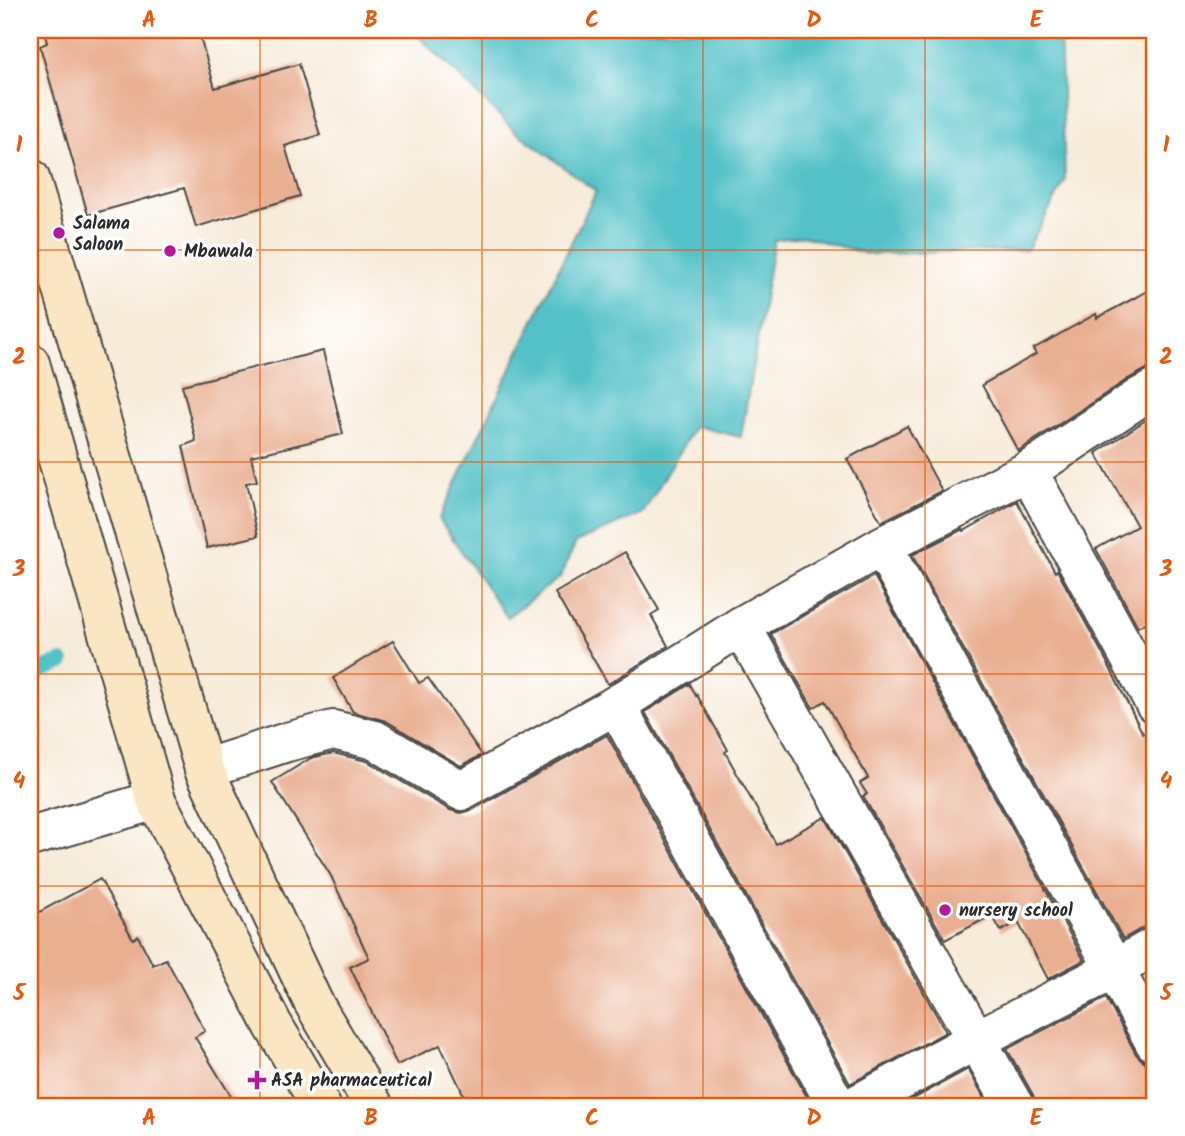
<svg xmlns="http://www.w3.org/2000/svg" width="1185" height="1136" font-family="Kalam,sans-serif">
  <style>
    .water { fill: #53c1c7; stroke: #3f7679; stroke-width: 2 }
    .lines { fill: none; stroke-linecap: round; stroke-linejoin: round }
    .stream { stroke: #53c1c7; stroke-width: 16 }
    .building { fill: #e9af91 }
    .minor-casing { stroke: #4a4845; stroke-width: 42 }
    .secondary-casing { stroke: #4a4845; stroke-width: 42 }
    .minor { stroke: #fff; stroke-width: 38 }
    .secondary { stroke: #fbe6c4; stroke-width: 38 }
    .grid { fill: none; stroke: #e8590c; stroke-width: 2; stroke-opacity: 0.55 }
    .poi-dot { fill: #b5179e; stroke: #fff; stroke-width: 2.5 }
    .labels { text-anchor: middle; stroke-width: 7; stroke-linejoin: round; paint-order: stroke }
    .poi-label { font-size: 18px; font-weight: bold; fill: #2b2b2b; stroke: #fff; text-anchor: start }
    .neatline { fill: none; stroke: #e8590c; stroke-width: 2.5 }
    .grid-label { font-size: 23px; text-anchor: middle; font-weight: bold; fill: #e8590c }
  </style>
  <rect width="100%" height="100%" fill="#fff"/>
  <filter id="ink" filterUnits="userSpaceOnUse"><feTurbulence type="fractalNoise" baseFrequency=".0143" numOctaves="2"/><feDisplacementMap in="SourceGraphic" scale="14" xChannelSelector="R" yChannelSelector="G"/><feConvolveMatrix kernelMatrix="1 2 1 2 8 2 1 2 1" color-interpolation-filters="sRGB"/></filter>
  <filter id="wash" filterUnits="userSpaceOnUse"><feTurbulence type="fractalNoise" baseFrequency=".00686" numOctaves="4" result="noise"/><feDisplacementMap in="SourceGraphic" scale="28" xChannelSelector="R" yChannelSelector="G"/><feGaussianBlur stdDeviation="1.57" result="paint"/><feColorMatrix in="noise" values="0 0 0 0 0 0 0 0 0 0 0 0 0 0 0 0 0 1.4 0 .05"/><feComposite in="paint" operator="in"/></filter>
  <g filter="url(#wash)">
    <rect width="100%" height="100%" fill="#f7ebd9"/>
    <path class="water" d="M412,30H1060L1065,181L1027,250L867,254L803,236L774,240L741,437L695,426L643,513L576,542L560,577L507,617L439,519L596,191L515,131Z"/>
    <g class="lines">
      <path class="stream" d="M30,675L62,662"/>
    </g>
    <g id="blocks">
      <g class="building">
        <path d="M44,30H198L215,88L299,64L320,135L285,146L300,196L196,227L184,188L88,215L40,46L47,43Z"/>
        <path d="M1155,287V367L1145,370L1128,379L1018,451L982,385L1036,354L1033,349L1096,314L1097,318Z"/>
        <path d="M323,351L343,434L251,456L257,481L246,483L258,536L207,548L183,446L196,441L182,385Z"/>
        <path d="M1155,414V618L1138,627L1096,549L1137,526L1096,453Z"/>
        <path d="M907,426L942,491L881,522L847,459Z"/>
        <path d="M1017,501L1055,572L1057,570L1107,662L1143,734L1155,728V924L1144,927L1123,939L912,555L963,529L964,531Z"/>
        <path d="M625,552L659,610L651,615L668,646L608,684L555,593Z"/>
        <path d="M874,576L1084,960L1048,979L1018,922L1001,931L992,915L945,940L863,796L867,794L860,783L868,778L825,701L813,708L771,634Z"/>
        <path d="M393,641L419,683L428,678L482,755L461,766L386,721L353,712L333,678Z"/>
        <path d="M690,684L696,696L697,695L728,750L725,752L776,844L825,817L946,1032L850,1084L645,712Z"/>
        <path d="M607,735L812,1106H469L440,1045L397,1065L350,967L369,958L331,876L272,782L311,758L333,753L367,761L450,810L461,813L472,810Z"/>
        <path d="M100,879L133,939L138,936L153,965L166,959L205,1031L195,1037L237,1106H30V917Z"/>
        <path d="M1106,998L1136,1054L1144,1062L1155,1065V1106H1036L1033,1095L1007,1049Z"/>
        <path d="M968,1069L989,1106H900Z"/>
      </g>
    </g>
  </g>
  <g filter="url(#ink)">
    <use href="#blocks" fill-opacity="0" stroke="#4a4845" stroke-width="2"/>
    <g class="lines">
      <g class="minor-casing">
        <g id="minor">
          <path d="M1028,471L1155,704"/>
          <path d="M882,546L1155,1043"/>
          <path d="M741,626L1014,1106"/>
          <path d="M616,705L837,1106"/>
          <path d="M204,769L287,742L333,730L375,740L461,791L616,705L741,626L882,546L1028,471L1140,397L1155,389"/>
          <path d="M30,837L156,800"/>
          <path d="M854,1106L976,1040L1115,969L1155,946"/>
        </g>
      </g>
      <g class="secondary-casing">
        <g id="secondary">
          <path d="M30,178L204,769L313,1002L374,1106"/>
          <path d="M30,363L156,800L273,1025L321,1106"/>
        </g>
      </g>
      <use href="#minor" class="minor"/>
      <use href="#secondary" class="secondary"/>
    </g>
  </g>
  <path class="grid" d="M260,30V1106M482,30V1106M703,30V1106M925,30V1106M30,250H1155M30,462H1155M30,674H1155M30,886H1155"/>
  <g class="poi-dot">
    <circle cx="59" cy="233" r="7"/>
    <circle cx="170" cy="251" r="7"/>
    <circle cx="945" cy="910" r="7"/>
    <path d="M253.5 1069.5h7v7h7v7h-7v7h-7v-7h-7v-7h7z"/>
  </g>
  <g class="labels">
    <g class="poi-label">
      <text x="73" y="229">Salama<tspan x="73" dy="21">Saloon</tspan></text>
      <text x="184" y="257">Mbawala</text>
      <text x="959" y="916">nursery school</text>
      <text x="271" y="1086">ASA pharmaceutical</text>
    </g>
  </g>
  <rect width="1185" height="1136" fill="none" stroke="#fff" stroke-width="77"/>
  <rect x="38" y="38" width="1108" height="1060" class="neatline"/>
  <g class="grid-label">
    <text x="149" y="27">A</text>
    <text x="371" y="27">B</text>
    <text x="592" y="27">C</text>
    <text x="814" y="27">D</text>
    <text x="1036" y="27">E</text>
    <text x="19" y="152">1</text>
    <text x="1166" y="152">1</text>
    <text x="19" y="364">2</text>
    <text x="1166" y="364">2</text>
    <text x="19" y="576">3</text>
    <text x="1166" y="576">3</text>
    <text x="19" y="788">4</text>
    <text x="1166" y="788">4</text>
    <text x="19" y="1000">5</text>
    <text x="1166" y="1000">5</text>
    <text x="149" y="1125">A</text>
    <text x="371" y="1125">B</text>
    <text x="592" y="1125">C</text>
    <text x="814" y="1125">D</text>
    <text x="1036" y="1125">E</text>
  </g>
</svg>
